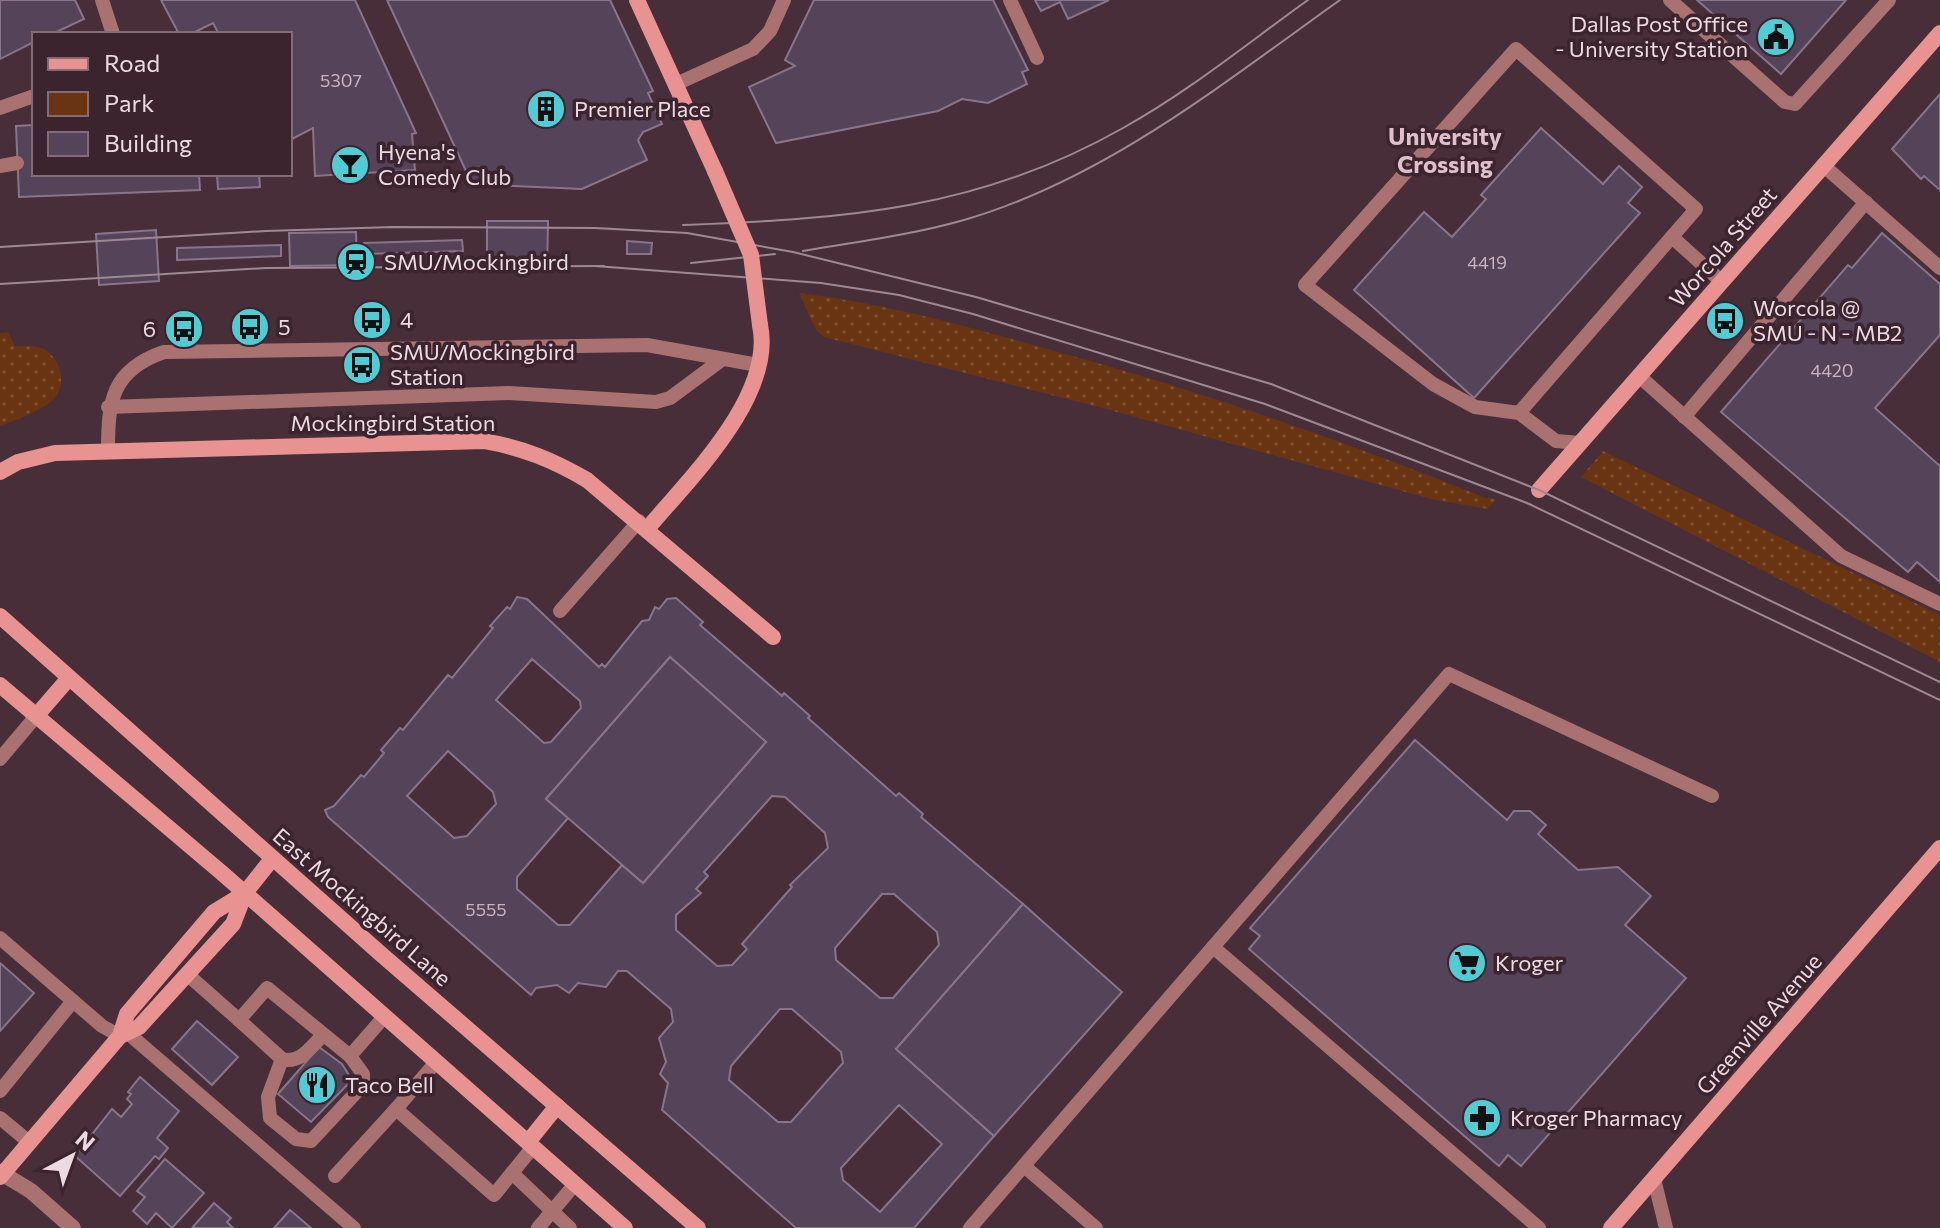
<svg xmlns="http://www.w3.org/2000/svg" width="1940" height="1228" font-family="Commissioner,sans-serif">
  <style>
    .green { fill: url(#green-dots) }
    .building { fill: #554359; stroke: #88758c; stroke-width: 2; fill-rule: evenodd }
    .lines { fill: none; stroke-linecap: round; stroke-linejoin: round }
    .lane { stroke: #a97271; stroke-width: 14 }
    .street { stroke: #a97271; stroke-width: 16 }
    .secondary { stroke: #e99292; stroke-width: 16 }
    .tram { stroke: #9e8992; stroke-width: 2 }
    .secondary-bridge { stroke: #e99292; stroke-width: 16 }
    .labels { text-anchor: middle; stroke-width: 7; stroke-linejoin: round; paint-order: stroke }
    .number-label { font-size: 18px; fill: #c6b4bf }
    .poi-label { font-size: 22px; fill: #ebdae1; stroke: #3c242f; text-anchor: start }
    .street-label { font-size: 22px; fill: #ebdae1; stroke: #3c242f }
    .neighbourhood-label { font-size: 24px; font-weight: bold; fill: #e0bfcd; stroke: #3c242f }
  </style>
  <defs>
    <pattern id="green-dots" width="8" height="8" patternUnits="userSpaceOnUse" patternTransform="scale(2)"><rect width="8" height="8" fill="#683411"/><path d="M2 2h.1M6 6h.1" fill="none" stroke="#7e5133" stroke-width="1.8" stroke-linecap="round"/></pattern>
  </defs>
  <rect width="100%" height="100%" fill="#472e39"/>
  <g class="green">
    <path d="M799,293C884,303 965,326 1048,349C1197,390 1343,440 1486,498L1497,499L1487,509L1431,499L1110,410L824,337L816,330Z"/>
    <path d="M8,332L15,346C23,347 33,345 41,348C61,356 69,386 52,401C37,413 18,419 0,426V333Z"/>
    <path d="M1603,451L1940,615V662L1581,477Z"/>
  </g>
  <g class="building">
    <path d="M0,0H75L84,19L52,34H34V42L0,59Z"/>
    <path d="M161,0H355L416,133L412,134L415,170L315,176L313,128L290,140V34H219L213,23L191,34H179Z"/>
    <path d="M387,0H610L653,91L648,93L662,124L643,132L638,140L647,160L582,189L472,184Z"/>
    <path d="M814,0H993L1028,70L1022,72L1027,84L988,103L962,99L938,111L776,143L749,87L795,66L785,60Z"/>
    <path d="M1035,0H1109L1068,19L1060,2L1041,11Z"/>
    <path d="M1697,0H1846L1781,74Z"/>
    <path d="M1940,94V190L1924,176L1921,179L1892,149Z"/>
    <path d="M34,125V174H199L200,190L19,197L16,126Z"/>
    <path d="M1541,128L1603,184L1619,166L1642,187L1628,203L1640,213L1474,398L1354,290L1424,212L1452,237L1486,199L1481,195Z"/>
    <path d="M217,174H259L260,187L218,189Z"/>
    <path d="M487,221H548L547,271L487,270Z"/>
    <path d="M156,230L159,281L99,285L96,234Z"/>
    <path d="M356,232L357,265L290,266L289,233Z"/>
    <path d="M1882,233L1940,284V335L1875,408L1940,466V582L1917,562L1908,572L1721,412L1848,265L1852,268Z"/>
    <path d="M462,240L463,251L364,254V243Z"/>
    <path d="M627,241L652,243L651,254H627Z"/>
    <path d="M281,245V256L177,260V248Z"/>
    <path d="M517,597L527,599L599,667L602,664L605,667L642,621L649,620L655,607L659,609L667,599L676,598L703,622L700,625L782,696L784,693L810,716L808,718L896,796L899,793L923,814L921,817L1023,904L896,1049L994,1136L914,1228H796L662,1110L668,1083L660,1074L666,1062L659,1038L673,1022L671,1009L627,971H618L606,987L578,983L569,993L557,985L536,988L531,995L328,817L325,810L334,806L361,775L364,777L384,753L381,750L400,728L403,730L448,675L452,678L493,628L490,626L507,607L510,609ZM670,657L766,742L643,883L622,865L570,925H558L517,889V877L568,818L546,799ZM532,659L580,701L581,708L551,742L544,743L496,700ZM448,751L493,792L496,804L467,836L454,838L407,796ZM772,796L785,797L825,833L828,848L790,885L792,887L742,944L747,949L732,965L717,966L676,930V915L701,893L696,889L708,876L704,872ZM882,894H894L937,932L939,945L893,998H880L836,960L835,948ZM780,1009H792L841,1052L843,1063L791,1122H778L729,1080L731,1066ZM899,1105L942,1144L880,1212L843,1180L841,1168Z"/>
    <path d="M670,657L766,742L643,883L546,799Z"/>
    <path d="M1415,740L1507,820L1514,811H1530L1546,825L1538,834L1578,870L1618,867L1651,896L1625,925L1686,978L1521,1166L1508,1155L1499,1166L1249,949L1260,936L1250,928Z"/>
    <path d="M1023,904L1122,992L994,1136L896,1049Z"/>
    <path d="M0,963L34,993L0,1031Z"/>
    <path d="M197,1021L238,1057L212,1085L172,1049Z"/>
    <path d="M319,1047L342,1064L352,1080L311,1122L278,1094Z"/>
    <path d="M140,1077L179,1111L157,1138L168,1148L159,1159L155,1156L120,1196L75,1156L112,1109L121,1117L132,1104L127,1099L131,1094L128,1092Z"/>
    <path d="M165,1159L204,1193L172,1228L156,1213L147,1224L133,1211L145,1197L137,1191Z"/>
    <path d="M214,1203L231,1218L227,1222L233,1228H192Z"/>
    <path d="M290,1210L311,1228H274Z"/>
  </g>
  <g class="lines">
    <g class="lane">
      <path d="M102,0L113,34"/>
      <path d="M1010,0L1037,58"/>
      <path d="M1670,0L1785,102L1795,104L1889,0"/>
      <path d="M676,84L753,49L770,31L784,0"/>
      <path d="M0,108L34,96"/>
      <path d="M0,166L17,163"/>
      <path d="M1824,166L1940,268"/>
      <path d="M1672,237L1722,282"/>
      <path d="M1639,376L1841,556L1940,604"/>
      <path d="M108,407L509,393L656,402L670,398L720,361"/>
      <path d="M1519,413L1696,209L1516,49L1305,285L1433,384L1475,407L1519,413L1556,441L1580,443"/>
      <path d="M1684,417L1866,202"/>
      <path d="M108,451C108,402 111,370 164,352L647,345L758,365"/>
      <path d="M560,611L639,521"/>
      <path d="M0,759L37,715"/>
      <path d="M0,938L73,1001L0,1091"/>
      <path d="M1213,947L1539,1228"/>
      <path d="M188,975L239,1020L267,988L350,1056L385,1016"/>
      <path d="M73,1001L102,1026L120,1036"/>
      <path d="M239,1020L282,1059C300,1064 310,1048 322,1036"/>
      <path d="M122,1028L354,1228"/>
      <path d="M282,1059L268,1097L270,1118L296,1139L311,1141L363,1085V1074L350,1056"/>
      <path d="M436,1062L396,1109L494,1195L533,1147"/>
      <path d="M0,1118L29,1142"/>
      <path d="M1024,1166L1096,1228"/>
      <path d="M512,1173L570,1228"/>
      <path d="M335,1176L396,1109"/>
      <path d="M1654,1179L1666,1228"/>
      <path d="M538,1228L575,1184"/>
      <path d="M970,1228L1449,674L1712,796"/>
    </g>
    <path class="street" d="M0,1172L31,1191L73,1228"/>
    <g class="secondary">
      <path d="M637,0L715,171"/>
      <path d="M0,472L18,462L55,453L484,441C523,448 553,460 587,480L773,637"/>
      <path d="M1539,490L1940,33"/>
      <path d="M648,528C689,479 775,396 760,325"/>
      <path d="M0,616L382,955L698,1228"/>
      <path d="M0,685L222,873L625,1228"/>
      <path d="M37,715L69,678"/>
      <path d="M120,1036L127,1014L214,912L245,893"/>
      <path d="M528,1142L557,1106"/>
      <path d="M0,1177L120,1036L139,1027L233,924L245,893L272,859"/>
      <path d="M1611,1228L1940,848"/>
    </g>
    <g class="tram">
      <path d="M683,225C844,219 979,210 1123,128C1188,92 1248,43 1308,0"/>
      <path d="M0,247L266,231L393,227L595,228L687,233L793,252L976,297L1271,384L1539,490L1940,682"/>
      <path d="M803,251C857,242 911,235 964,220C1105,179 1222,84 1340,0"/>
      <path d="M691,263L775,254"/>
      <path d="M595,266L821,283L899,295L973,314L1265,404L1527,503L1940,700"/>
      <path d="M0,284L266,268L604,266"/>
    </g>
    <path class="secondary-bridge" d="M715,171L751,255L760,325"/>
  </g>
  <defs>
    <g id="civic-disc" transform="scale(2)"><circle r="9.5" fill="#51ccd4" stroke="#3c242f"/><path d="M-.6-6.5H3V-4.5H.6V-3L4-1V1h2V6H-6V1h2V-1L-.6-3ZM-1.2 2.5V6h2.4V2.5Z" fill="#111"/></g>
    <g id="building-disc" transform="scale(2)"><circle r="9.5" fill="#51ccd4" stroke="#3c242f"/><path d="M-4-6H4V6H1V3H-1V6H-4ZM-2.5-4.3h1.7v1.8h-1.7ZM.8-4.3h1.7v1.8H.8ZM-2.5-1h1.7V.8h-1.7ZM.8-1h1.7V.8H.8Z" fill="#111"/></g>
    <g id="bar-disc" transform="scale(2)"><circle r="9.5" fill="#51ccd4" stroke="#3c242f"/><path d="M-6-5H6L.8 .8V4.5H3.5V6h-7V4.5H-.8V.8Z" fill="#111"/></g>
    <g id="station-disc" transform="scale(2)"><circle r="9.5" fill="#51ccd4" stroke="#3c242f"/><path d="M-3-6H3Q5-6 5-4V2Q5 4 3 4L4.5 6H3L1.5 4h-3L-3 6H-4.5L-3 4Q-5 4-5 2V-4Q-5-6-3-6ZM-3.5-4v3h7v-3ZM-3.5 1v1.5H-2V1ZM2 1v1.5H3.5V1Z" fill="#111"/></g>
    <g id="bus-disc" transform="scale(2)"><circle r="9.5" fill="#51ccd4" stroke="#3c242f"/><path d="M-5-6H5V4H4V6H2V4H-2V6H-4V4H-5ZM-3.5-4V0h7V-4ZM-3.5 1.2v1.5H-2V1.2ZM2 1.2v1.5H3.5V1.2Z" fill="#111"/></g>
    <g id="supermarket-disc" transform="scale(2)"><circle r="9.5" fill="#51ccd4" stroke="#3c242f"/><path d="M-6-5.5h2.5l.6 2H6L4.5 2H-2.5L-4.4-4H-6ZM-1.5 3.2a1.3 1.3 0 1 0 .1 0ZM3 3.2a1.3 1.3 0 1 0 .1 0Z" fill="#111"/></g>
    <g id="restaurant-disc" transform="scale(2)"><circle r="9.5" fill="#51ccd4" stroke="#3c242f"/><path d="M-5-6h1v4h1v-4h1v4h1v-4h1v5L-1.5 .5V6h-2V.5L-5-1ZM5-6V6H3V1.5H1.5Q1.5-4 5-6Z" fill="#111"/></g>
    <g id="pharmacy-disc" transform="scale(2)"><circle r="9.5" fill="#51ccd4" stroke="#3c242f"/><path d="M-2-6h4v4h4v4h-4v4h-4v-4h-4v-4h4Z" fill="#111"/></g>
  </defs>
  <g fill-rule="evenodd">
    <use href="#civic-disc" x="1776" y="37"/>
    <use href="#building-disc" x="546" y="109"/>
    <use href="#bar-disc" x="350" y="165"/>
    <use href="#station-disc" x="356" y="262"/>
    <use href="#bus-disc" x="372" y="320"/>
    <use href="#bus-disc" x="1725" y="321"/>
    <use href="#bus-disc" x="250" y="327"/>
    <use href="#bus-disc" x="184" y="329"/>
    <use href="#bus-disc" x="362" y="365"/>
    <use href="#supermarket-disc" x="1467" y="963"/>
    <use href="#restaurant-disc" x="317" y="1085"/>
    <use href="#pharmacy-disc" x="1482" y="1118"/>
  </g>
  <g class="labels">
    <g class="number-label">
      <text x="341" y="87">5307</text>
      <text x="1487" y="269">4419</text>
      <text x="1832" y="377">4420</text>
      <text x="486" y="916">5555</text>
    </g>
    <g class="poi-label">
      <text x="1748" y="32" text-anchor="end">Dallas Post Office<tspan x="1748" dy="25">- University Station</tspan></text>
      <text x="574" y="117">Premier Place</text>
      <text x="378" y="160">Hyena's<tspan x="378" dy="25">Comedy Club</tspan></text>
      <text x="384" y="270">SMU/Mockingbird</text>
      <text x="1753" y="316">Worcola @<tspan x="1753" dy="25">SMU - N - MB2</tspan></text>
      <text x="400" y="328">4</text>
      <text x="278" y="335">5</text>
      <text x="156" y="337" text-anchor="end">6</text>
      <text x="390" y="360">SMU/Mockingbird<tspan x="390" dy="25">Station</tspan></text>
      <text x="1495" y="971">Kroger</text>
      <text x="345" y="1093">Taco Bell</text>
      <text x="1510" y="1126">Kroger Pharmacy</text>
    </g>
    <g class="street-label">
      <text transform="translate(1723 247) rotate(-49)" y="8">Worcola Street</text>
      <text x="393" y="431">Mockingbird Station</text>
      <text transform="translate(362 907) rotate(41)" y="8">East Mockingbird Lane</text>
      <text transform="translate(1759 1024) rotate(-49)" y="8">Greenville Avenue</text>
    </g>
    <g class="neighbourhood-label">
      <text x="1445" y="145">University<tspan x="1445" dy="28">Crossing</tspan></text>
    </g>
  </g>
  <rect x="32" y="32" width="260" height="144" fill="#3c242f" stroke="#826d76" stroke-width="2"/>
  <rect x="48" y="58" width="40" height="12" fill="#e99292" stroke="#826d76" stroke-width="2"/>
  <text x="104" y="72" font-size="24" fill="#ebdae1">Road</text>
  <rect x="48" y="92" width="40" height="24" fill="#683411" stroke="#826d76" stroke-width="2"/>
  <text x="104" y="112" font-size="24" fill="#ebdae1">Park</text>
  <rect x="48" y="132" width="40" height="24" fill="#554359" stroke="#826d76" stroke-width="2"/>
  <text x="104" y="152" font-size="24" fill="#ebdae1">Building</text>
  <g transform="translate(72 1156) rotate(41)" stroke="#3c242f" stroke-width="6" paint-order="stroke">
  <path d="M0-6L14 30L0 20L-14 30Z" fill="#ebdae1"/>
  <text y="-12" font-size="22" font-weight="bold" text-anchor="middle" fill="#ebdae1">N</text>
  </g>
</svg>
